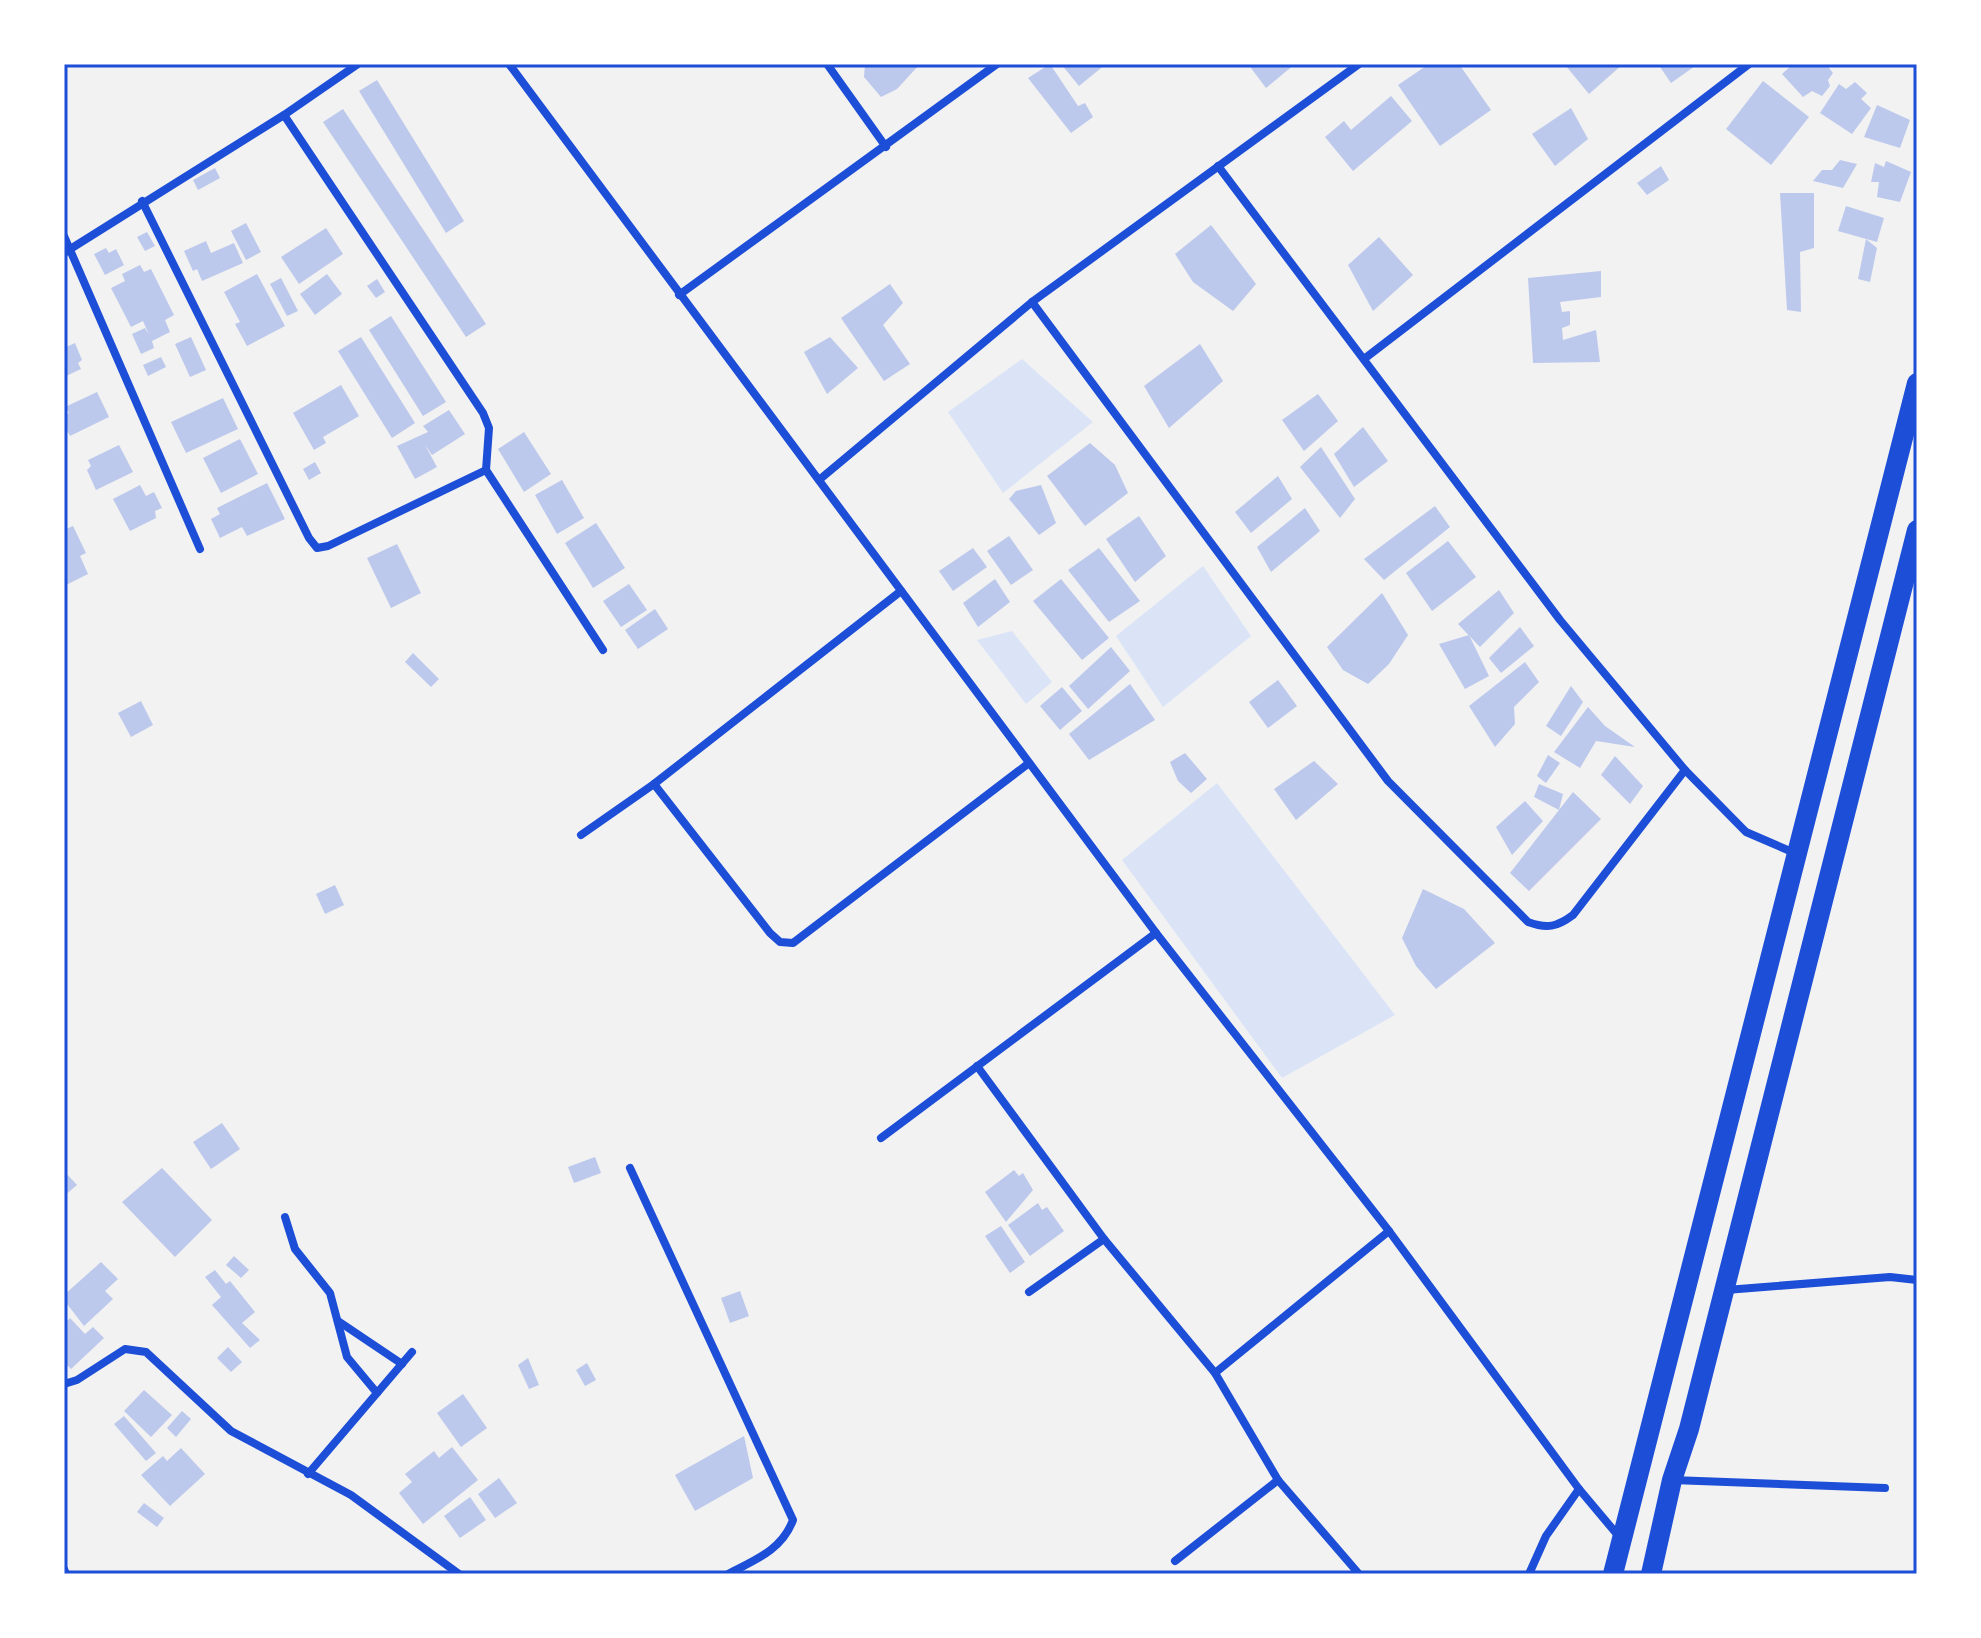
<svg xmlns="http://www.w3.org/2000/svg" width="1981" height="1638" font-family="'Noto Serif',serif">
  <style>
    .green { fill: #dbe4f7 }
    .building { fill: #bdc9ec }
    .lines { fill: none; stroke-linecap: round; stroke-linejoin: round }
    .minor { stroke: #1d4ed8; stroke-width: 8 }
    .primary { stroke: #1d4ed8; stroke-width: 20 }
    .neatline { fill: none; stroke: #1d4ed8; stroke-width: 3 }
  </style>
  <rect width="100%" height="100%" fill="#f2f2f2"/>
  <g class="green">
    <path d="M1022,359L1093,422L1003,493L948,412Z"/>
    <path d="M1203,566L1251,636L1163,707L1116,636Z"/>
    <path d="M1012,631L1052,682L1026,704L977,640Z"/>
    <path d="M1217,783L1395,1015L1282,1078L1122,860Z"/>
  </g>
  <g class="building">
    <path d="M865,64H920L897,89L881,97L864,77Z"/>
    <path d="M1050,64L1078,106L1085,103L1093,117L1071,133L1028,78Z"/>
    <path d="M1061,64H1106L1079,86Z"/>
    <path d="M1248,64H1295L1266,88Z"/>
    <path d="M1429,64H1459L1491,110L1440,146L1398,85Z"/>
    <path d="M1569,64H1623L1589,94L1566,66Z"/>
    <path d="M1658,64H1698L1671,83Z"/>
    <path d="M1793,64H1826L1833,73L1828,80L1830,86L1822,96L1812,91L1803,97L1782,74Z"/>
    <path d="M377,80L464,221L446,233L359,91Z"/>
    <path d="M1763,81L1809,117L1771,165L1726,129Z"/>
    <path d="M1855,82L1867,93L1861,99L1871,108L1852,134L1820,113L1839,84L1846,89Z"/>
    <path d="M1391,96L1412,121L1353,171L1325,137L1344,121L1351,130Z"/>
    <path d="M1877,105L1910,120L1900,148L1864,137Z"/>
    <path d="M1571,108L1588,139L1555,166L1532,134Z"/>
    <path d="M343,109L486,324L466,337L323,122Z"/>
    <path d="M1840,160L1857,164L1843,188L1813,181L1822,170H1832Z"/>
    <path d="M1886,161L1911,172L1900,202L1877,197L1879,182H1871L1875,163L1884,167Z"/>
    <path d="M1661,166L1669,180L1647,195L1637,183Z"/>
    <path d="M215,168L220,178L198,190L193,180Z"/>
    <path d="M1780,193H1814V248L1800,252L1801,312L1787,310Z"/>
    <path d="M1846,206L1884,218L1877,242L1838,231Z"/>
    <path d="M246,223L261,252L246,260L231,231Z"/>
    <path d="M1211,225L1256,284L1233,311L1193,282L1175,254Z"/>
    <path d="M326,228L343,254L299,284L281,257Z"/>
    <path d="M147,232L155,246L145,251L137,237Z"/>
    <path d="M1379,237L1413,275L1373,311L1348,265Z"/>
    <path d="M1866,239L1877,248L1870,282L1858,279Z"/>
    <path d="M206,241L211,253L234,243L243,263L202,281L197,269L193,271L184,251Z"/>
    <path d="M106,248L109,253L116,249L124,265L105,275L94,254Z"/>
    <path d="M140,265L144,272L151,269L174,315L165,320L170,332L152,341L154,348L141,354L132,334L145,328L149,335L143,321L131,327L111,288L125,281L122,274Z"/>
    <path d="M1601,271V297L1560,302L1562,312L1570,311V325L1562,328L1563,340L1596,330L1600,362L1533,363L1528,278Z"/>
    <path d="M257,274L285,326L247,346L235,324L240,322L224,292Z"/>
    <path d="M327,274L342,294L315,315L300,294Z"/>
    <path d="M281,278L298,311L287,316L270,284Z"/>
    <path d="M377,279L385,292L376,298L367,286Z"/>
    <path d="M890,284L903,303L883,325L910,364L884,381L841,318Z"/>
    <path d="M391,316L446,402L423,416L369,330Z"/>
    <path d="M191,337L206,370L190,377L175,344Z"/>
    <path d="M361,337L415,423L392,438L338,351Z"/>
    <path d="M830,337L858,368L827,394L804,352Z"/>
    <path d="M75,343L82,360L78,363L81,369L64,377V348Z"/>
    <path d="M1200,344L1223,381L1169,428L1144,386Z"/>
    <path d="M161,357L166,367L148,376L143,365Z"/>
    <path d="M341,385L359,416L323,437L326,443L314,450L293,413Z"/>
    <path d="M97,392L109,417L70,436L64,425V415L69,413L65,407Z"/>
    <path d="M1318,394L1338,421L1304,451L1282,420Z"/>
    <path d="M223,398L238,429L186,453L171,422Z"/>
    <path d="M449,410L465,434L432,455L425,445L437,467L415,479L397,446L428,432L423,426Z"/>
    <path d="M1363,427L1388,461L1354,487L1334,454Z"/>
    <path d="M524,432L551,474L524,492L498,449Z"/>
    <path d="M240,439L258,474L221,493L203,458Z"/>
    <path d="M1090,443L1115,465L1128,493L1085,526L1047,476Z"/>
    <path d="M119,445L133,472L96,490L87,470L91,466L88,460Z"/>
    <path d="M1321,447L1355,499L1340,518L1300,467Z"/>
    <path d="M315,462L321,473L309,480L303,469Z"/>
    <path d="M1278,476L1292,499L1251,533L1235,512Z"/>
    <path d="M562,480L584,518L557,534L535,495Z"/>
    <path d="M267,483L285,519L247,536L242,527L220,538L211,519L220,514L217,508Z"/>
    <path d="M140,485L146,496L154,492L162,508L155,511L156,518L130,531L113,499Z"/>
    <path d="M1041,485L1056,523L1039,535L1009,499L1016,491Z"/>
    <path d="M1435,506L1450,527L1384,580L1364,559Z"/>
    <path d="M1305,508L1320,531L1271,572L1257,547Z"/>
    <path d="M1139,516L1166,556L1135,582L1106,539Z"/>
    <path d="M596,523L625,568L593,588L565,543Z"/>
    <path d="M73,526L86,553L80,556L88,574L64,586V530Z"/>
    <path d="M1009,536L1033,570L1011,585L987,551Z"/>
    <path d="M1448,541L1476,577L1432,611L1406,573Z"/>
    <path d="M397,544L421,593L391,608L367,558Z"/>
    <path d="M973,548L987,567L953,591L939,571Z"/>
    <path d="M1099,548L1140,601L1109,622L1068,570Z"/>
    <path d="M995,579L1010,602L978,627L963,603Z"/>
    <path d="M1061,579L1109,638L1082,660L1033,601Z"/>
    <path d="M629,584L647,610L621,627L603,601Z"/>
    <path d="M1499,590L1514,613L1480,647L1458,624Z"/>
    <path d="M1382,593L1408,635L1389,664L1368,684L1343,670L1327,647Z"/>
    <path d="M655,609L668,629L638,649L625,630Z"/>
    <path d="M1520,627L1534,646L1501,673L1489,658Z"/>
    <path d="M1469,635L1489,676L1465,689L1439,644Z"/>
    <path d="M1111,647L1130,671L1088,709L1069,686Z"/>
    <path d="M413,653L439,679L431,687L405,662Z"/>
    <path d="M1525,662L1539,682L1514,707L1515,724L1495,747L1469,706Z"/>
    <path d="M1278,680L1297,706L1268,728L1249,702Z"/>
    <path d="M1130,684L1155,720L1089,760L1069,734Z"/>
    <path d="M1571,686L1583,702L1561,736L1546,726Z"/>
    <path d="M1062,687L1082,711L1060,730L1040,706Z"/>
    <path d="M141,701L153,725L131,737L118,713Z"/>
    <path d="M1588,707L1605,726L1635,747L1596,741L1580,768L1554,752Z"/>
    <path d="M1185,753L1207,779L1191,793L1178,781L1170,762Z"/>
    <path d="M1548,755L1560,763L1546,783L1537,776Z"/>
    <path d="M1615,756L1643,786L1630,804L1601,775Z"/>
    <path d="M1314,761L1338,784L1296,820L1274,789Z"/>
    <path d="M1539,784L1563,794L1559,810L1573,792L1601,819L1529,891L1510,873L1559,810L1534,797Z"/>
    <path d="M1525,801L1543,821L1512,855L1496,827Z"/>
    <path d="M335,885L344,905L325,914L316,894Z"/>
    <path d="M1423,889L1464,909L1495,943L1436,989L1416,966L1402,938Z"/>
    <path d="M222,1123L240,1149L211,1169L193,1142Z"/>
    <path d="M595,1157L601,1173L574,1183L568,1167Z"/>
    <path d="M162,1168L212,1220L175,1257L122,1202Z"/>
    <path d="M1014,1170L1019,1176L1023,1173L1033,1190L1006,1222L985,1192Z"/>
    <path d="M64,1171L77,1185L64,1196Z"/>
    <path d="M1038,1203L1042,1210L1047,1207L1064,1231L1030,1256L1008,1225Z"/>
    <path d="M1001,1226L1025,1262L1010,1273L985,1236Z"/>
    <path d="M234,1256L249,1270L241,1278L226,1265Z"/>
    <path d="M101,1262L118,1279L105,1291L113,1299L84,1326L64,1300V1295Z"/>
    <path d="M215,1270L226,1284L230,1281L255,1312L242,1323L260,1340L250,1348L212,1305L221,1297L205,1277Z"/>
    <path d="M740,1291L749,1316L730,1323L721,1298Z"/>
    <path d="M70,1318L85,1334L93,1327L104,1338L71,1369L64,1362V1324Z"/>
    <path d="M228,1347L242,1362L231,1372L217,1358Z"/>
    <path d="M528,1358L539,1385L529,1389L518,1365Z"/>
    <path d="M587,1363L596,1380L585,1386L576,1370Z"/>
    <path d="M144,1390L172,1415L151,1437L124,1411Z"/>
    <path d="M463,1394L487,1428L461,1447L437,1413Z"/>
    <path d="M182,1411L191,1419L176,1437L167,1428Z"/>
    <path d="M124,1416L156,1453L146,1461L114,1424Z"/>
    <path d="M744,1436L753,1478L695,1511L675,1475Z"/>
    <path d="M452,1447L478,1480L423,1524L399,1493L412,1482L405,1474L434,1451L439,1458Z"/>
    <path d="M181,1448L205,1474L170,1506L141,1475L163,1456L167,1461Z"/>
    <path d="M499,1478L517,1503L495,1518L478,1494Z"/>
    <path d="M470,1497L486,1520L460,1538L444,1516Z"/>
    <path d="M144,1503L164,1518L157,1527L137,1512Z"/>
  </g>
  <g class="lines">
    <g class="minor">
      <path d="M509,64L1156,933L1389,1231L1579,1489L1621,1539"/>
      <path d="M827,64L886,147"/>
      <path d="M284,115L483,413L489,428L486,470L603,650"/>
      <path d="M1218,166L1560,620L1685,770L1746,832L1797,854"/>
      <path d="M142,201L309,538L317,548L328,546L486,470"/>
      <path d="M64,236L200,549"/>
      <path d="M64,253L284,115L358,64"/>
      <path d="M679,295L997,64"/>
      <path d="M1032,302L1388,781L1528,922C1547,929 1557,927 1573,915L1685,770"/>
      <path d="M1364,359L1749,64"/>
      <path d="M819,480L1032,302L1359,64"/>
      <path d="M901,591L654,784L770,933L780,942L793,943L1029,763"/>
      <path d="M581,835L654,784"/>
      <path d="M977,1066L1104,1239"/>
      <path d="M881,1138L1156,933"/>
      <path d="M630,1168L793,1520C782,1550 755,1560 728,1574"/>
      <path d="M285,1217L295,1249L330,1293L347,1357L377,1393"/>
      <path d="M1726,1290L1890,1277L1917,1280"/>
      <path d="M1029,1292L1104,1239L1215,1373L1278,1480L1359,1574"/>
      <path d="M338,1321L402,1364"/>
      <path d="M1215,1373L1389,1231"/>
      <path d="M64,1384L77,1380L125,1349L146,1352L231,1431L351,1495L459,1574"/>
      <path d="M308,1474L412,1352"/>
      <path d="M1672,1480L1885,1488"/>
      <path d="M1175,1561L1278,1480"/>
      <path d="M64,1569L66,1574"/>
      <path d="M1529,1574L1546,1536L1579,1489"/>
    </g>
    <g class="primary">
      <path d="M1613,1574L1917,383"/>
      <path d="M1651,1574L1672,1480L1689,1429L1917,530"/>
    </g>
  </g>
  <rect width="1981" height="1638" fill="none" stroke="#ffffff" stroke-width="132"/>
  <rect x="66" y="66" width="1849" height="1506" class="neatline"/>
</svg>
